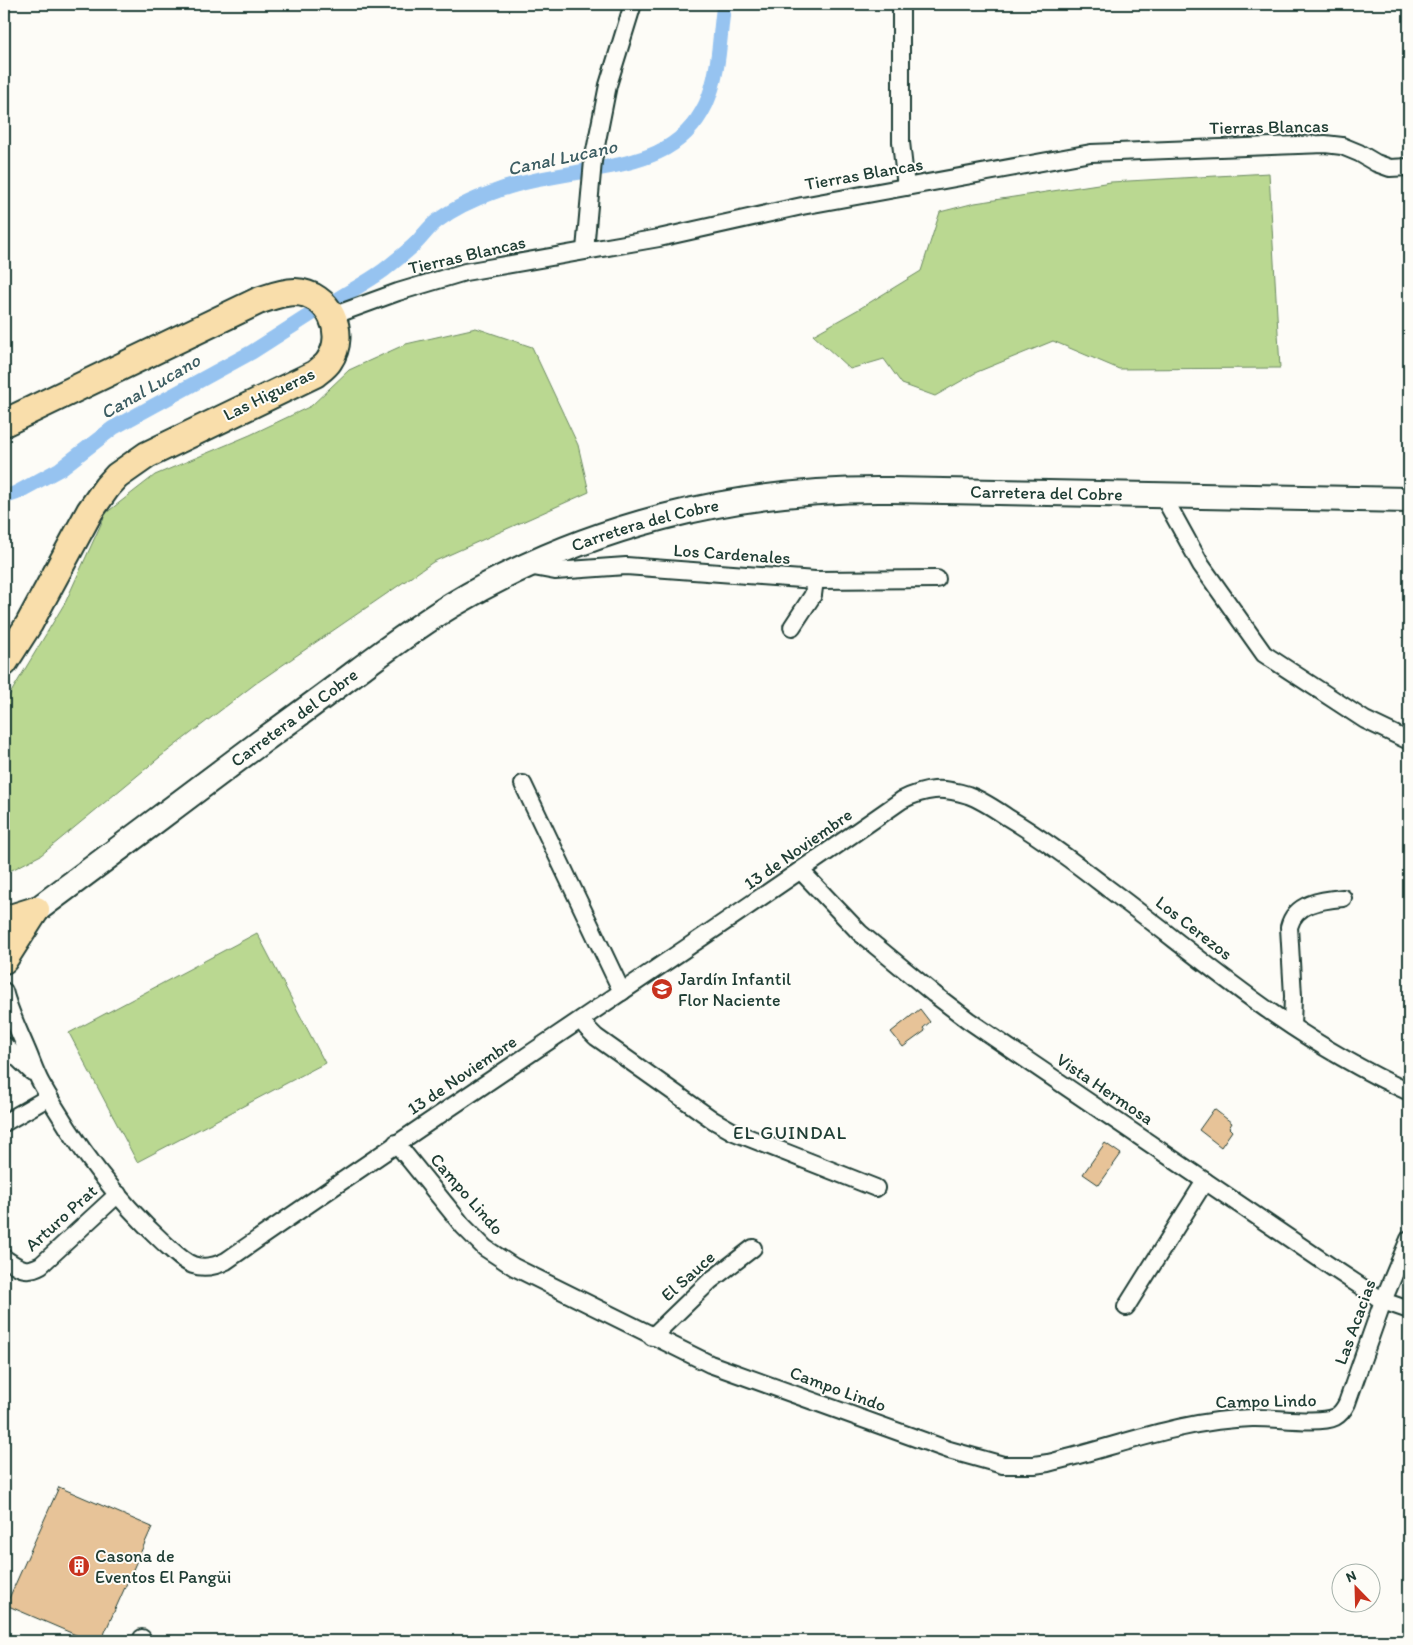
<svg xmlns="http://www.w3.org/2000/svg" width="1413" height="1645" font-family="Itim,sans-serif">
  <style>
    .green { fill: #bad891; stroke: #6c8a62 }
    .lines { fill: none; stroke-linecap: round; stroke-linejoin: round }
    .canal { stroke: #96c3f0; stroke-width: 15 }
    .building { fill: #e7c398; stroke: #1f3d34 }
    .minor-casing { stroke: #1f3d34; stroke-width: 20 }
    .secondary-casing { stroke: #1f3d34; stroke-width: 28 }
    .primary-casing { stroke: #1f3d34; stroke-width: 30 }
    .minor { stroke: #fdfcf7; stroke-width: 16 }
    .secondary { stroke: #fdfcf7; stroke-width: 24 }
    .primary { stroke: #f9deab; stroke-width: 26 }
    .labels { text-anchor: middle; stroke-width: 4; stroke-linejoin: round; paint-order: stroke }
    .street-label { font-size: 18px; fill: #1f3d34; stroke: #fdfcf7 }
    .poi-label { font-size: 18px; fill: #1f3d34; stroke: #fdfcf7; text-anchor: start }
    .water-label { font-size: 19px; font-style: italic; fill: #3d5e63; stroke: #fdfcf7 }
    .neighbourhood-label { font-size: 19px; letter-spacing: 1px; fill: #1f3d34; stroke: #fdfcf7 }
  </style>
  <rect width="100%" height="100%" fill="#fdfcf7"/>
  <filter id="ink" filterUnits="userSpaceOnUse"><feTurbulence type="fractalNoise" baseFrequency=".02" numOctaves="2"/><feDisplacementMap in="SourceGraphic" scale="10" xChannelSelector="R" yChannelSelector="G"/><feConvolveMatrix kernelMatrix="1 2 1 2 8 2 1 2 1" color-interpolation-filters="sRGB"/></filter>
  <g filter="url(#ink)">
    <g class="green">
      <path d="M1269,173L1280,368L1119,369L1053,341L977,372L935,396L902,384L884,359L850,369L813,335L859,309L921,271L940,212L975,203L1111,182Z"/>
      <path d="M476,328L532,347L578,445L589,492L433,562L255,684L160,757L41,855L4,874V704L66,601L106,513L155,475L250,435L311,406L349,370L406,344Z"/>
      <path d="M257,933L325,1063L137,1162L69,1033Z"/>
    </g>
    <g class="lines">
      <g class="canal">
        <path d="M336,300C352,290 369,281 384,270C395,261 407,252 416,243C423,236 429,227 437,221C454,208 474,199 494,192C522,181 557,176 586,171C636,162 682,155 706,104C720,73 719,37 724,4"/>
        <path d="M4,497L16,493L60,469L113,428L252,352L316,311"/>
      </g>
    </g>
    <g class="building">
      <path d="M920,1009L930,1022L923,1028L925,1031L903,1047L891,1032Z"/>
      <path d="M1214,1109L1232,1123L1229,1128L1232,1131L1221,1147L1199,1130Z"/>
      <path d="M1105,1143L1121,1154L1099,1185L1083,1174Z"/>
      <path d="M59,1487L152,1527L101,1641H90L6,1605Z"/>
    </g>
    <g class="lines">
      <g class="minor-casing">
        <g id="minor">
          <path d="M901,4V142L906,187"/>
          <path d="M585,250L593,161L608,85L633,4"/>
          <path d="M332,316L398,292L465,272L659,238L802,206L1091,153L1325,144L1342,146L1359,153L1376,163L1390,168L1409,167"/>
          <path d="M1163,496L1201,565L1264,654L1365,720L1409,741"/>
          <path d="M528,566L555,571L626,566L815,580L937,579"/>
          <path d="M792,627L813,595L815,580"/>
          <path d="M523,784L622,992"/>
          <path d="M801,871L860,933L934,994L968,1020L1333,1268L1383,1301L1409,1310"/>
          <path d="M4,991C9,1011 18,1029 26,1048C31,1059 35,1072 41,1083C73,1141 114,1197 163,1242C172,1250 182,1261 193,1265C205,1269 216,1266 226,1261C450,1105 679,956 902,800C926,788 942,787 968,795C982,800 995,809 1007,817C1042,838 1074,862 1106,887C1163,929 1217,975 1275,1015C1317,1044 1363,1071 1409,1092"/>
          <path d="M582,1019L586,1027L596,1037L713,1120L734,1132L876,1188"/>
          <path d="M1292,1026L1293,996L1289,927C1295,903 1321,900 1343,898"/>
          <path d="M4,1045L32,1072"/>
          <path d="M4,1123L49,1097"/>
          <path d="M396,1143L463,1226L485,1248L514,1267L710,1364L949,1450L1003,1465H1034L1048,1463C1116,1447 1181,1420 1252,1418C1272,1417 1319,1425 1335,1417C1341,1414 1344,1409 1347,1403L1383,1301L1409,1239"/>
          <path d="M4,1258C18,1267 25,1274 41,1265L118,1194"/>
          <path d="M1126,1307L1205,1181"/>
          <path d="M652,1337L710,1281L753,1248"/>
          <path d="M142,1641V1638"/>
        </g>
      </g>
      <g class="secondary-casing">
        <g id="secondary">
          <path id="s1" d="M4,934C90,871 175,806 261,742C294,718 327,694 360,669C390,647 419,625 452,605C584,526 736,488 890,490L1409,500"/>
        </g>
      </g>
      <g class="primary-casing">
        <g id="primary">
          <path d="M4,423L258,301C270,297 282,292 295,292C329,293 348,333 329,361C326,366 320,370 315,374L147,455L117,476L107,487L90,511L29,624L4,663"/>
          <path d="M4,920L36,910"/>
          <path d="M4,960L36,910"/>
        </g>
      </g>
      <use href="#minor" class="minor"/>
      <use href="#secondary" class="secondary"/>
      <use href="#primary" class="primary"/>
    </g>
  </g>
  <defs>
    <g id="school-disc" transform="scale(1.125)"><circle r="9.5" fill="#c8321e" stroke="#fdfcf7"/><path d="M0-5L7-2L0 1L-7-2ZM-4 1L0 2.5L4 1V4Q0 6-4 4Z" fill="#fff"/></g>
    <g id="building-disc" transform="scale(1.125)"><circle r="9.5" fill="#c8321e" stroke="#fdfcf7"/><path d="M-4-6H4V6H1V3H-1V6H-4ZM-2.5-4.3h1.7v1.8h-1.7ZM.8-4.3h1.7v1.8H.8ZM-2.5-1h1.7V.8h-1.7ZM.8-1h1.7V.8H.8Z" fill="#fff"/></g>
  </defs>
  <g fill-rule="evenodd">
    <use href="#school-disc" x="662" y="989"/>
    <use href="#building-disc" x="79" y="1566"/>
  </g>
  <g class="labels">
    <g class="street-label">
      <text transform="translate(1269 127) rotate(-1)" y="6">Tierras Blancas</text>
      <text transform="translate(864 174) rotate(-10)" y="6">Tierras Blancas</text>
      <text transform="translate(467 255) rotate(-13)" y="6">Tierras Blancas</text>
      <text transform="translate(269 394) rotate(-26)" y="6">Las Higueras</text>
      <text dy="6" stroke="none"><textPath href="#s1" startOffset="1171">Carretera del Cobre</textPath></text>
      <text dy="6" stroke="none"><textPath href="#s1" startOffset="766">Carretera del Cobre</textPath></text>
      <text transform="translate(732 554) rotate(4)" y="6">Los Cardenales</text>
      <text dy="6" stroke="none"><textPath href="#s1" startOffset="362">Carretera del Cobre</textPath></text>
      <text transform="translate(798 849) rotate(-35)" y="6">13 de Noviembre</text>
      <text transform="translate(1194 928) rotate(38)" y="6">Los Cerezos</text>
      <text transform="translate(462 1075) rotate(-34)" y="6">13 de Noviembre</text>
      <text transform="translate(1105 1089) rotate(34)" y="6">Vista Hermosa</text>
      <text transform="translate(467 1194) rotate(49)" y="6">Campo Lindo</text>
      <text transform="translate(61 1218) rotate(-42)" y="6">Arturo Prat</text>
      <text transform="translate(688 1276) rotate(-42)" y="6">El Sauce</text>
      <text transform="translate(1355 1322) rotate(-70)" y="6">Las Acacias</text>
      <text transform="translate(838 1389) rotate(20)" y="6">Campo Lindo</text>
      <text transform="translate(1266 1401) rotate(-1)" y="6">Campo Lindo</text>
    </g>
    <g class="poi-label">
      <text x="678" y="985">Jardín Infantil<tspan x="678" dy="21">Flor Naciente</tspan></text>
      <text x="95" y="1562">Casona de<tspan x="95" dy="21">Eventos El Pangüi</tspan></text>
    </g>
    <g class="water-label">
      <text transform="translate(562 157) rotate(-12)" y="7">Canal Lucano</text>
      <text transform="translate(150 386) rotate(-30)" y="7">Canal Lucano</text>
    </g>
    <g class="neighbourhood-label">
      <text x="790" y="1139">EL GUINDAL</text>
    </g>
  </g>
  <rect width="1413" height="1645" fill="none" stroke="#fdfcf7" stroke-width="20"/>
  <rect x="10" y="10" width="1393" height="1625" fill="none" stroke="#1f3d34" stroke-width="2" filter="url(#ink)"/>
  <g transform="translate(1356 1588) rotate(337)"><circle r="24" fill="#fdfcf7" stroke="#a4b0a9"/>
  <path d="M0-4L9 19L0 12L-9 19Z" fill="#c8321e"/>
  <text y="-8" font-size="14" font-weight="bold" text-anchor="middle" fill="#1f3d34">N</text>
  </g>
</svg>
